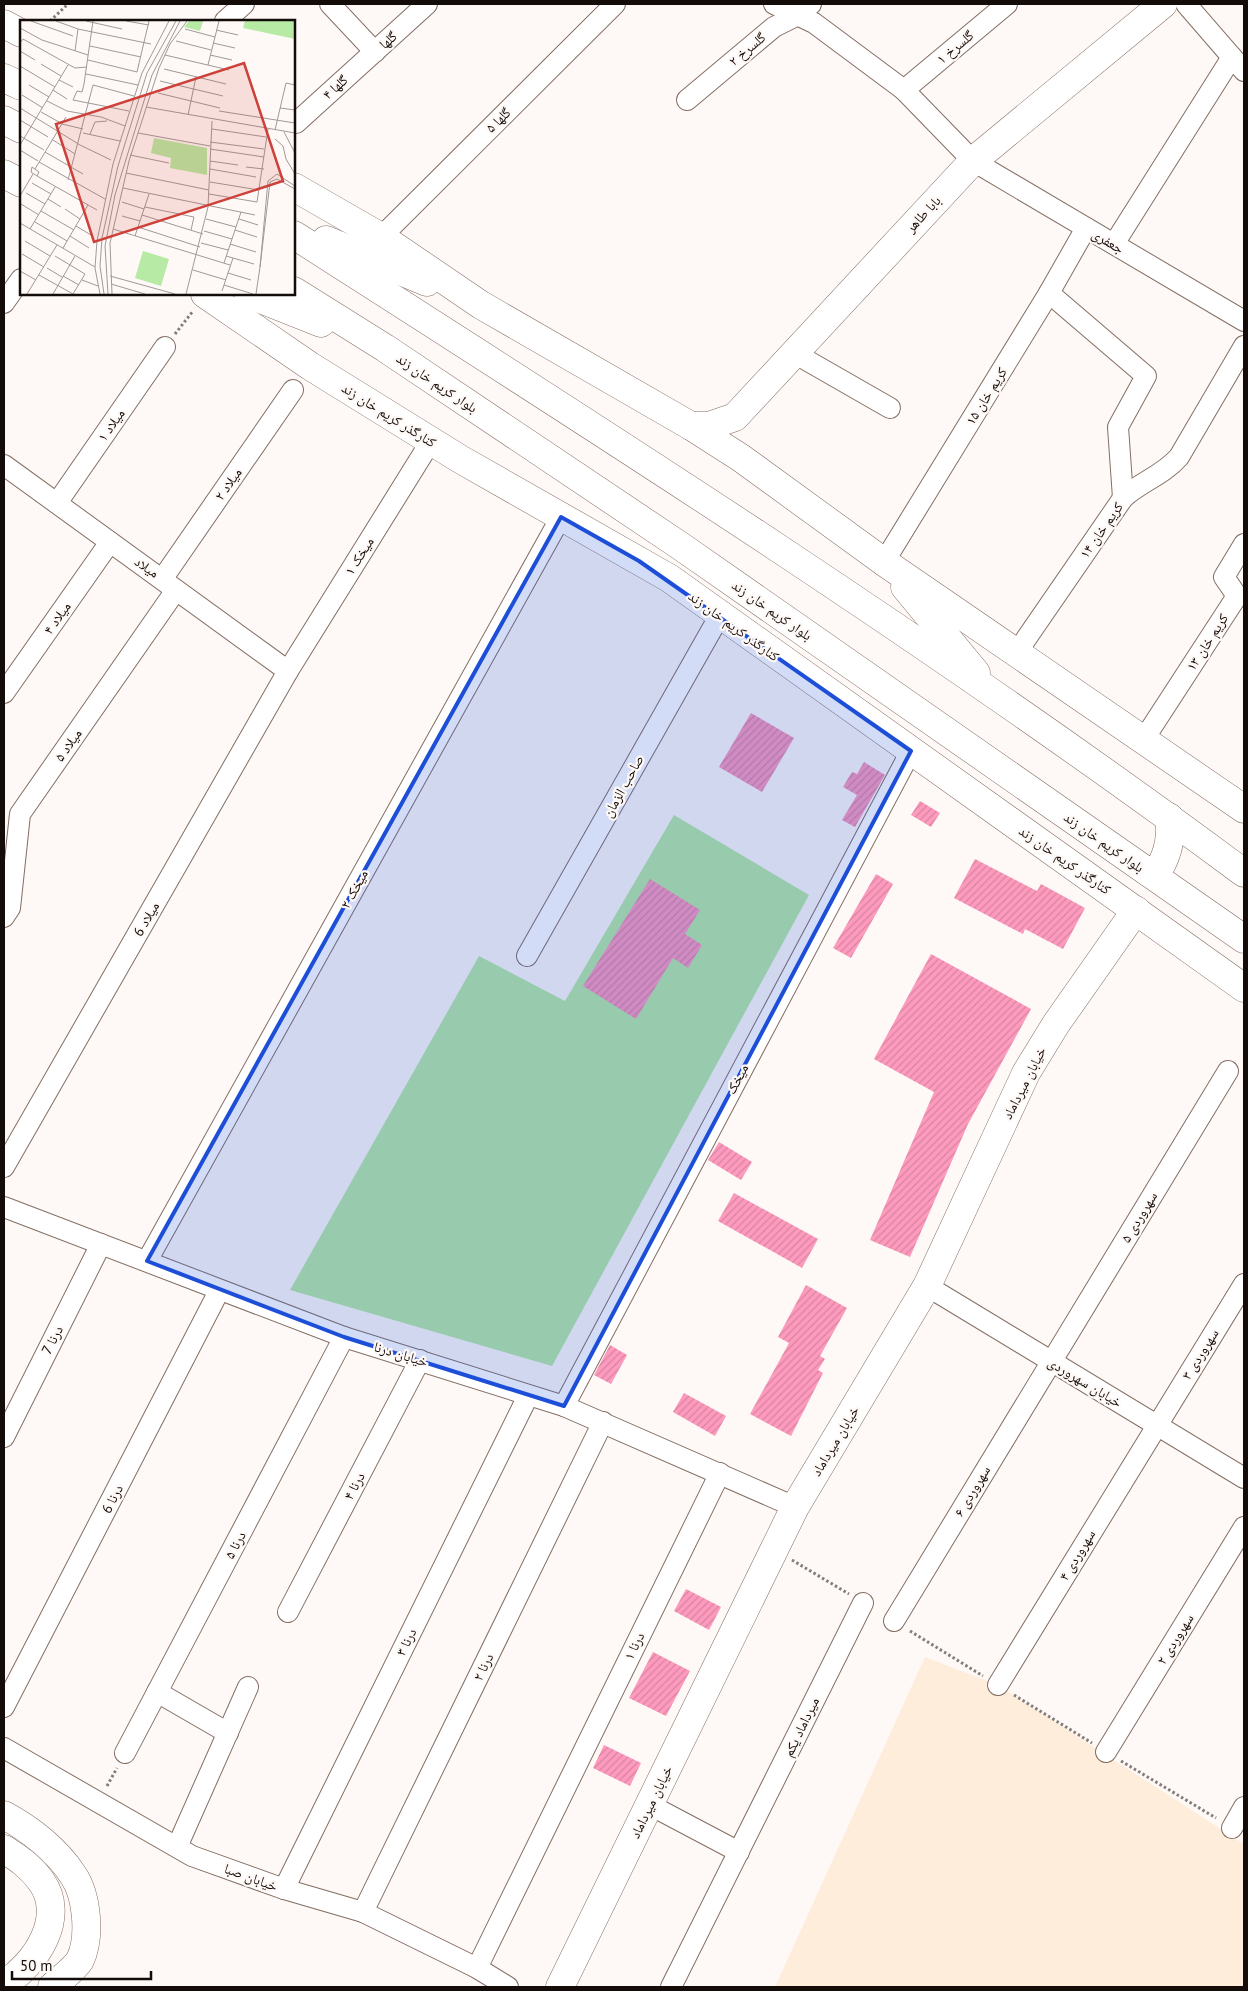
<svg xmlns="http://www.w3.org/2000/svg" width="1248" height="1991" font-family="'PT Sans','Noto Naskh Arabic',sans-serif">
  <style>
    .industrial { fill: #feeddb }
    .park { fill: #b7eaa4 }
    .building { fill: url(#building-hatch) }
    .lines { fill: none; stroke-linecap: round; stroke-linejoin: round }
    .street-casing { stroke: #846e63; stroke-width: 22 }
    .secondary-casing { stroke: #846e63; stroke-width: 29 }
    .path { stroke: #837d7a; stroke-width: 3; stroke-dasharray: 2.5 2.5; stroke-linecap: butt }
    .street { stroke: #fff; stroke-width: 20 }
    .secondary { stroke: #fff; stroke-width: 28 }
    .marked { fill: #1d4ed8; fill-opacity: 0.2; stroke: #1d4ed8; stroke-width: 4; stroke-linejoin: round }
    .labels { text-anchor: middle; stroke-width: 4.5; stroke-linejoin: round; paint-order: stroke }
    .street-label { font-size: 14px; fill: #140c09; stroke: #fef9f6 }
    .inset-road { fill: none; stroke: #a09a97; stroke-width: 1 }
    .view { fill: #ce403a; fill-opacity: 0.15; stroke: #ce403a; stroke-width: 2.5 }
    .inset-edge { fill: none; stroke: #140c09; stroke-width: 2.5 }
  </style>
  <defs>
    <pattern id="building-hatch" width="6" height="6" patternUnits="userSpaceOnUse" patternTransform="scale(1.25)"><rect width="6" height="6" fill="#fd9abd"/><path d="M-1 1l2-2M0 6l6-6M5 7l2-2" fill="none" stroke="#d884a1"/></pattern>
  </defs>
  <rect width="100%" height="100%" fill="#fef9f6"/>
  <path class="industrial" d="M925,1657L998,1685L1244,1844V1987H775Z"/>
  <path class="park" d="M674,815L809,895L552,1366L290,1290L479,956L565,1001Z"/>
  <g class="building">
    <path d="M751,713L794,738L762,792L719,767Z"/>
    <path d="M864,762L885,775L855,827L842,820L857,795L843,787L852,772L857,774Z"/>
    <path d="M920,801L940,813L931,827L911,815Z"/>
    <path d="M975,859L1037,891L1041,884L1085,908L1063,949L1025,929L1023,934L954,898Z"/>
    <path d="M876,874L893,884L851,958L833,948Z"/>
    <path d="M650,879L700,910L685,934L702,945L688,968L673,958L636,1019L583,986Z"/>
    <path d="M931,954L1031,1009L968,1124L910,1257L870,1240L934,1092L874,1059Z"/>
    <path d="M719,1142L752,1162L741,1180L708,1160Z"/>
    <path d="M734,1193L818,1239L802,1268L718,1221Z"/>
    <path d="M806,1285L847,1308L820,1356L825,1359L818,1370L823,1373L791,1436L750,1414L789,1343L778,1337Z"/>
    <path d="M610,1345L627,1355L611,1384L594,1375Z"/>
    <path d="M684,1393L726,1416L715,1436L673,1412Z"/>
    <path d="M686,1589L721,1607L709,1630L674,1611Z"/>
    <path d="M653,1652L690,1671L666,1716L629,1698Z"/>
    <path d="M604,1745L641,1763L630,1786L593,1768Z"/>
  </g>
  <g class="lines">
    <g class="street-casing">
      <g id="street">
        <path d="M330,4L375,52"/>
        <path d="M774,4L814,23L904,90L973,161L1244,321"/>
        <path d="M1186,4L1244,71"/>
        <path d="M225,21L244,4"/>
        <path d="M904,90L1007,4"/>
        <path d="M687,100L774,27L798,15L811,4"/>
        <path d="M296,123L427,4"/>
        <path d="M381,237L615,4"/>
        <path d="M1114,244L1232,57"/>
        <path d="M1049,293L1146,376L1118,427L1123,498"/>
        <path d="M4,303L21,279"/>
        <path d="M794,353L890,408"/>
        <path d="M4,465L288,671"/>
        <path d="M57,503L165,347"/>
        <path d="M884,562L1049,293L1086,228"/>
        <path d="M163,578L293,390"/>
        <path d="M1017,652L1123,498C1142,481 1162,476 1179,457L1244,346"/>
        <path d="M4,693L110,542"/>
        <path d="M1144,739L1237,596L1224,577L1244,544"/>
        <path d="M4,917L10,908L20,814L176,590"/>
        <path d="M527,956L720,615"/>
        <path d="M4,1167L288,671L431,441"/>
        <path d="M4,1207L344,1337L564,1406L795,1507"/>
        <path d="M147,1261L561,517"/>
        <path d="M927,1286L1244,1478"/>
        <path d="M564,1406L911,751"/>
        <path d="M4,1437L101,1244"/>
        <path d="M288,1612L420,1360"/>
        <path d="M894,1621L1228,1071"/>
        <path d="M998,1685L1244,1284"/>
        <path d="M157,1692L228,1733"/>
        <path d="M4,1707L219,1291"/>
        <path d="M4,1748L192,1856L284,1889L363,1912L477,1968L508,1987"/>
        <path d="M1106,1752L1244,1527"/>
        <path d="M125,1753L344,1337"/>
        <path d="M650,1805L739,1852"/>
        <path d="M1232,1828L1244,1807"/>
        <path d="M177,1847L248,1687"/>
        <path d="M284,1889L528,1396"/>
        <path d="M363,1912L603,1422"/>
        <path d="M477,1968L720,1473"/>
        <path d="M671,1987L863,1603"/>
      </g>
    </g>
    <g class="secondary-casing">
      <g id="secondary">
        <path d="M4,24L21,33"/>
        <path d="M4,78L21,86"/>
        <path d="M4,120L21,129"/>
        <path d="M4,174L21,183"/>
        <path d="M294,187L381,237L481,305L691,426L741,458L884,562L1244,809"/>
        <path d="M294,235C615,440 938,646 1244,873"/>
        <path d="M326,240L427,282"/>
        <path d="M294,291L385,348L679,545L1244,939"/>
        <path d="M205,294L310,366L460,459L669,578L1244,988"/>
        <path d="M248,294L321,323"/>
        <path d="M691,426H709L735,417L973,161L1163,4"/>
        <path d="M905,587L976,673"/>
        <path d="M1148,872L1159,869C1169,852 1172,836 1169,817"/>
        <path d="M4,1815C30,1829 57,1850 73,1875C87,1895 91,1937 80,1960C74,1970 60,1979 52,1987"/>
        <path d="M4,1849C18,1858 31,1867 41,1881C67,1917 36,1964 4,1984"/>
        <path d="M560,1987L795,1507L927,1286L1026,1073L1056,1024L1136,910"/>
      </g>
    </g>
    <g class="path">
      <path d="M50,21L68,4"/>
      <path d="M175,334L193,311"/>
      <path d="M792,1560L849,1594"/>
      <path d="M910,1631L983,1676"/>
      <path d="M1014,1695L1092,1743"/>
      <path d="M1121,1761L1216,1818"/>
      <path d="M107,1786L117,1768"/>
    </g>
    <use href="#street" class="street"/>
    <use href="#secondary" class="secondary"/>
  </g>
  <path class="marked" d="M561,517L639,561L911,751L564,1406L344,1337L147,1261Z"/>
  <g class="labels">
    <g class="street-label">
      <text transform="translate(388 40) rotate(-42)" y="5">گلها</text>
      <text transform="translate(955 47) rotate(-40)" y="5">گلسرخ ۱</text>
      <text transform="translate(747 49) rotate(-40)" y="5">گلسرخ ۲</text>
      <text transform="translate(335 87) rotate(-42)" y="5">گلها ۴</text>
      <text transform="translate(498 120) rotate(-45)" y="5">گلها ۵</text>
      <text transform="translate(923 214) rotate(-47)" y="5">بابا طاهر</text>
      <text transform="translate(1108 241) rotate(31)" y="5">جعفری</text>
      <text transform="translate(437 383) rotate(34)" y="5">بلوار کریم خان زند</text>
      <text transform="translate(986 396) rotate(-58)" y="5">کریم خان ۱۵</text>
      <text transform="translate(389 415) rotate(32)" y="5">کنارگذر کریم خان زند</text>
      <text transform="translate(111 425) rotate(-55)" y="5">میلاد ۱</text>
      <text transform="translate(228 484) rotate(-55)" y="5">میلاد ۲</text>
      <text transform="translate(1101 530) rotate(-55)" y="5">کریم خان ۱۴</text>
      <text transform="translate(359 556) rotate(-58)" y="5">میخک ۱</text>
      <text transform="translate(147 567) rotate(35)" y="5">میلاد</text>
      <text transform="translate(772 610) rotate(35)" y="5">بلوار کریم خان زند</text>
      <text transform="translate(57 618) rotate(-55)" y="5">میلاد ۴</text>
      <text transform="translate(734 626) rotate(36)" y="5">کنارگذر کریم خان زند</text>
      <text transform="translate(1207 642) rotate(-57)" y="5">کریم خان ۱۳</text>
      <text transform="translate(68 745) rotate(-55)" y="5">میلاد ۵</text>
      <text transform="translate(623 786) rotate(-61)" y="5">صاحب الزمان</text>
      <text transform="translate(1104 842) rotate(35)" y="5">بلوار کریم خان زند</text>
      <text transform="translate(1065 860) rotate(35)" y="5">کنارگذر کریم خان زند</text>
      <text transform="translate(354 889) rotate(-61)" y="5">میخک ۲</text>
      <text transform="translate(146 919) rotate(-60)" y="5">میلاد 6</text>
      <text transform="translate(737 1079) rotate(-62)" y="5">میخک</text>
      <text transform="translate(1024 1083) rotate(-63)" y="5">خیابان میرداماد</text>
      <text transform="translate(1139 1217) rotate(-59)" y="5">سهروردی ۵</text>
      <text transform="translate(52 1340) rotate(-63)" y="5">درنا 7</text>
      <text transform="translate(401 1354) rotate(17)" y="5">خیابان درنا</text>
      <text transform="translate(1200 1354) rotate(-58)" y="5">سهروردی ۳</text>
      <text transform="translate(1085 1382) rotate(31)" y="5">خیابان سهروردی</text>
      <text transform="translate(835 1441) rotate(-59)" y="5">خیابان میرداماد</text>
      <text transform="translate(354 1486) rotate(-62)" y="5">درنا ۴</text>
      <text transform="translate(972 1491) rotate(-59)" y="5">سهروردی ۶</text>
      <text transform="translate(112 1499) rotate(-63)" y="5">درنا 6</text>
      <text transform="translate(235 1545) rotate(-62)" y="5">درنا ۵</text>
      <text transform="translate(1077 1555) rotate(-59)" y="5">سهروردی ۴</text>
      <text transform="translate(1175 1639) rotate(-58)" y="5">سهروردی ۲</text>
      <text transform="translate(406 1642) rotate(-64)" y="5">درنا ۳</text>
      <text transform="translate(634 1646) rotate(-64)" y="5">درنا ۱</text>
      <text transform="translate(483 1667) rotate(-64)" y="5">درنا ۲</text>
      <text transform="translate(801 1727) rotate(-64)" y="5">میرداماد یکم</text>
      <text transform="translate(651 1802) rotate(-64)" y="5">خیابان میرداماد</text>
      <text transform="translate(251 1877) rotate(20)" y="5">خیابان صبا</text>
    </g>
  </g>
  <g transform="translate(20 20)">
    <rect width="275" height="275" fill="#fef9f6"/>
    <path d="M169,1H183L180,11L164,7ZM225,1H275V19L223,8ZM134,118L187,128V155L150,148L151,138L131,133ZM123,231L149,239L141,266L115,258Z" fill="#b7eaa4"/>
    <path class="inset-road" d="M11,1L53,16M36,1L58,9L131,24M66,1L102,9M73,1L64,64L62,72L57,71L53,80L109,91M106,1L129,5M0,8L22,20L68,35M165,9L195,17M196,10L218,15M156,21L191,30M0,23L3,19L55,48L67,47M193,23L215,28M70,26L121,37M0,31L15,40M55,31L58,9M145,35L209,50M190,35L212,40M68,40L117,52L129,1M21,44L41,56M188,45L199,1M0,46L35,67M144,49L206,64M66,54L118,65M39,60L53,67M140,61L203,76M9,65L29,77M33,70L47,79M138,73L200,88M2,75L23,88M27,81L47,91L81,97L105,106M126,87L275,113M0,88L60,125L91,140M260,88L275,90M199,91L275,103M21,92L39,102M168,95L176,57M0,100L28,117M42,104L63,109M192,109L246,117M255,110L266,63L275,65M264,112L275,133M63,113L100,121M118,113L190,126M70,114L75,102L87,101M0,116L24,130M255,119L263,126L266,139L275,154M33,120L55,134M190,122L244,129M0,125L48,45M190,129L244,137M0,130L18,141M25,132L63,154M110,135L149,143M190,141L218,145M19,142L85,179M226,147L244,149M15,149L46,97M190,149L236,157M106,153L189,170M17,156L19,152L12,147L11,152L17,156L77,190M48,160L73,65L114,76M190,162L239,170M12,163L31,174M275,166L257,154L248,161L240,247L250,162L257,159L275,169M103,168L235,195M6,173L25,184M189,174L237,182L248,109M0,176L13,154M28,179L41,187M102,182L124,189M1,184L19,195M125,187L174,197L171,210M45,189L60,199M21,191L54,210M122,195L183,214M102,196L120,201M186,199L216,207M219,199L238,205M15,202L47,221M0,203L75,247M56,206L71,215M118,207L180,227M10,209L35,167M93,209L210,245M215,210L237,217M184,211L212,219M50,216L69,228M115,216L129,174M5,221L30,236M181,223L208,230M210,224L236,232M43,228L68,185M2,234L24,247M35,236L65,254L53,274M206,236L234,244M204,243L221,192M27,248L42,257M173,250L206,260M0,251L16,260M208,253L231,260M19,255L53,274M43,256L59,265M90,256L155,274M62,260L78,266M91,264L125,274M204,265L233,274M202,271L213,238M7,274L37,225M33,274L55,236M80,274L75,248L77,221L93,144L122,53L149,1M84,274L80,246L82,218L98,146L127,53L156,1M88,274L85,226L95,175L132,55L160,1M92,274L90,223L109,141L139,48L150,24L167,1M166,274L188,187L192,101M236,274L240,247"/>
    <path class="view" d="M224,43L263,161L74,222L36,104Z"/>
    <rect width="275" height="275" class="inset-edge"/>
  </g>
  <rect width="1248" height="1991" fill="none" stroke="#140c09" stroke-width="10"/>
  <path d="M12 1971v8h139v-8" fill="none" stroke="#140c09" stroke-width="2.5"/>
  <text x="20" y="1971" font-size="15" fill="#140c09" stroke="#fef9f6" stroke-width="4" paint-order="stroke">50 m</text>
</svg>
